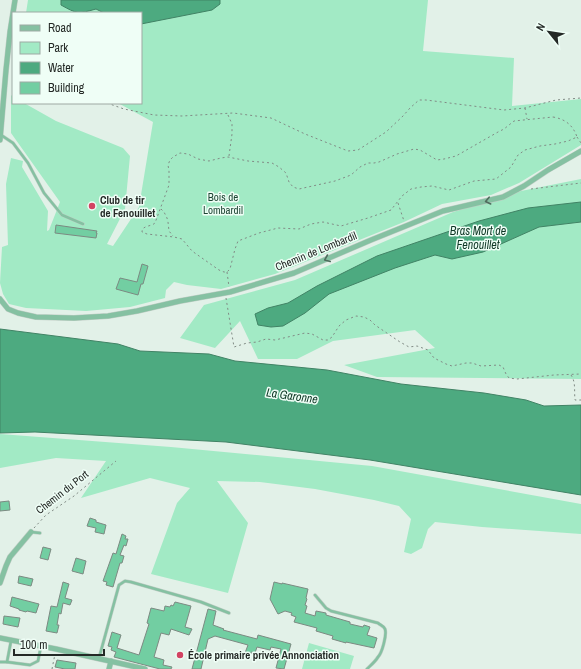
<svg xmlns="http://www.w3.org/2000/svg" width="581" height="669" font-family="'Archivo Narrow',sans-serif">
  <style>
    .green { fill: #a2eac5 }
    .water { fill: #4daa80; stroke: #418365 }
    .building { fill: #72cea2; stroke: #7c8a82 }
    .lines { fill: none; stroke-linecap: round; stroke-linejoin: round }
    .lane-casing { stroke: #c0cdc5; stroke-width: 3.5 }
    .street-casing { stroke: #c0cdc5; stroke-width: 6 }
    .path { stroke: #818b85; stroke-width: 1; stroke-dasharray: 2 3; stroke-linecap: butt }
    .lane { stroke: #85c1a2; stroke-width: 2.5 }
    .street { stroke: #85c1a2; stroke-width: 5 }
    .oneway { stroke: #506d5e }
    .poi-dot { fill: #d24362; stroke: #effef6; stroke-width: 1.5 }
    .labels { text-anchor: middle; stroke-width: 3; stroke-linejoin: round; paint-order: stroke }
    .park-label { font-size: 11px; fill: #1d4533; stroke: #effef6 }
    .poi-label { font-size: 11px; font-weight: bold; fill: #242926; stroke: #effef6; text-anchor: start }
    .street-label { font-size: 11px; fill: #242926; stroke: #effef6 }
    .water-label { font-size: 12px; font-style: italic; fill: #0e3725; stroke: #effef6 }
  </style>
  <rect width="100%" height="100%" fill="#e2f1e8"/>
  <g class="green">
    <path d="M28,0H428L423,51L514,58L512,106L581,99V145L519,183L491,195L442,204L404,222L275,274L221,289L187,285L174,282L166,290L165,298L130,307L86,311L26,308L9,304L3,294L0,283L2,247L8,245L6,184L11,158L23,161L22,167L48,211L47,231L49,230L60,202L11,133V95L13,97V103H24L56,121L123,148L130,156L125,209L107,244L113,246L139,207L153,122L118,103H141V13H26Z"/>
    <path d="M581,179V379L377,377L344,365L435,348L415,330L333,341L297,359H258L240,321L215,348L180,338L204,305L295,280L453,212L521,191Z"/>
    <path d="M0,434L171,447L372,466L581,504V534L482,527L435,522L428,529L422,548L411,554L404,552L411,519L399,506L374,500L315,489L260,482L217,481L248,523L228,593L151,574L177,503L190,488L150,478L81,498L106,461L56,458L0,468Z"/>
    <path d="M309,643L354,656L350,669H302Z"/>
  </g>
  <g class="water">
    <path d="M61,0H220V4L212,10L141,24V13H104L96,9C78,14 77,14 61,5Z"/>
    <path d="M581,202V222L539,227L483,252L452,259L435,255L395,268L329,294L305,313L283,326L271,327L258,325L255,314L268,308L288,303L317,286L377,256L479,221L528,208Z"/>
    <path d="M0,329L118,344L140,351L209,354L235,361L327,370L401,384L484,393L526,400L544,406L581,405V495L370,460L226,442L35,432L0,433Z"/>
  </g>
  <g class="building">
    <path d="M56,225L97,231L96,233H97L96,238L55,233Z"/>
    <path d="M142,264L148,266L143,284H141L138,295L116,289L120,278L137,282Z"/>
    <path d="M9,501L10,510L0,511V502Z"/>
    <path d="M90,518L96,520V522L106,525L104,534L95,532L96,528L87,526Z"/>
    <path d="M122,534L126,536L125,539H128L126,546L124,545L120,555L124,556L122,563H120L113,587L106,585L107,582L103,581L113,553L116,554Z"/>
    <path d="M43,547L51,549L48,560L40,558Z"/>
    <path d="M76,558L86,561L83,574L72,571Z"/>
    <path d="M19,576L33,579L31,586L18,583Z"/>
    <path d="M63,582L69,584L65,598L72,600L70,605L63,603L61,614L59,613L57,625H59L57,633L46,631L51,606L57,607Z"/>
    <path d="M274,582L282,584V583L308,589L306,598L307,599L305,605L307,606L305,613L315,616L316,611L326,613V615L350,622V624L363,627L364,625L370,627L367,635L377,638L374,648L346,642V643L332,639L333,636L316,631L317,628L294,622L296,617L291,615L292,613L285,611L278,614L270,599Z"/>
    <path d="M12,597L39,604L36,613L27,611L26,612L19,610V609L10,606Z"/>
    <path d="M175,602L191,606L185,627L192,629L189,635L171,629L169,635L161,633L154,657L164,660L163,665L172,667L171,669H160L114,657L116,652L111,650L112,647L108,646L112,632L121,635L117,648L139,655L149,624L147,623L151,608L164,611L165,606L170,607L171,605L173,606Z"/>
    <path d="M208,609L216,611L213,625L224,629L223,630L257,639L258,635L291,644L284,669L276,668L281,649L271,647L270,650L257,647L255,653L251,652V654L245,653L248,645L215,636L208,639L201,669H192Z"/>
    <path d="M4,616L20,618L18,627L3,624Z"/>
    <path d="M57,660L76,663L75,669H65L55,667Z"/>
  </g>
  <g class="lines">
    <g class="lane-casing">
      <g id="lane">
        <path d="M1,135L13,143L28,163L44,193L62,215L83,224"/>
        <path d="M31,532L40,533"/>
        <path d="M315,595L326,608L331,611L378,623C380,625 384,626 385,629C387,635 382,653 378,657C375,662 371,665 367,669"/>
        <path d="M99,658L119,585L125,581L131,582L201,602L229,613"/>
        <path d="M0,662H7L30,665L38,661L41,646"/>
        <path d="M7,662L11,641"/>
      </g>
    </g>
    <g class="street-casing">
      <g id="street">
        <path d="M0,140L6,70L10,32L15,0"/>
        <path d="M0,299L8,309L18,313L36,317L74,318L108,316L137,311L180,301L230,292L294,273L371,240L443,211L503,197L524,186L548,170L581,151"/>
        <path d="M0,583L6,566L10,557L31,532"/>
        <path d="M0,638L56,649L145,669"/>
        <path d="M109,669L111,661"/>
      </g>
    </g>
    <g class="path">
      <path d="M107,103L124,109L154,115L182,116L233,113L271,118L305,134L348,151L358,150L386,132L403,116L410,108L419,100H426L504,110L525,108L556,100L581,98"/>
      <path d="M525,108L527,119"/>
      <path d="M228,115L232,124V134L229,156"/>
      <path d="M553,117C565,119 573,125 577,137L568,141L555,144L540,146L525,150L518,155L511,167L496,179L474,181L449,190L432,186L421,187L411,189L402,196L391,210L368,218L341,226L323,222L311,224L299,229L278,228L259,233L238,241L235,249L230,269L227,272H224L219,270L192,251L182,239L174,237L147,234L142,232C142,225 151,227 155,223L169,185V171L168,165L170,160L173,157L180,153L188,154L198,159L209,161L221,158L228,157L248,161L272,163L279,167L286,173L289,182L293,187L299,189L335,181L351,175L360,167L368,163H374L379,162L397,154L414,149L420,150L437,160L444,159L456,156L498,132L504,129L514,121Z"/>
      <path d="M577,137L581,143"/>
      <path d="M531,189L581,183"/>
      <path d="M398,203L404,221"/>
      <path d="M161,209L164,212L167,218L168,222L169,231L173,236"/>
      <path d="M227,272L229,287"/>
      <path d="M226,298L234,347L247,343L257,342L266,339L275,340L305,333L312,334L323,340H328L332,337L339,326L346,320L356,316L364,317L370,320L375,325L400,342L409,347L417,346L428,350L434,358L446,364L452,366L466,363H472L481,366L499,365L503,367L506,374L509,378L517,379L554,375L581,374"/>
      <path d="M571,375C576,382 574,391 575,400H581"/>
      <path d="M34,528L46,515L74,496L116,461"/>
      <path d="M52,669L55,654"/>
    </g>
    <use href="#lane" class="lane"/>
    <use href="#street" class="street"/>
  </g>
  <defs><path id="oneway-chevron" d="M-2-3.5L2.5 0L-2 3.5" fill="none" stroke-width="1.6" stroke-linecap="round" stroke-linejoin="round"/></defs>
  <g class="oneway">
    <use href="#oneway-chevron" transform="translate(488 201) rotate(167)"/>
    <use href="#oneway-chevron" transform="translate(327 259) rotate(157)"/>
  </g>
  <g class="poi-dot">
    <circle cx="92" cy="206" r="4"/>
    <circle cx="180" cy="655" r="4"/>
  </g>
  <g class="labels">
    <g class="park-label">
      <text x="223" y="201">Bois de<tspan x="223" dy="13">Lombardil</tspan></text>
    </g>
    <g class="poi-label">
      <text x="100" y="204">Club de tir<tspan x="100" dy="13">de Fenouillet</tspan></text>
      <text x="188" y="659">École primaire privée Annonciation</text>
    </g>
    <g class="street-label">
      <text transform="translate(316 251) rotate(-22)" y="4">Chemin de Lombardil</text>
      <text transform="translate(62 492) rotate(-38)" y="4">Chemin du Port</text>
    </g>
    <g class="water-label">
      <text x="478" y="235">Bras Mort de<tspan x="478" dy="14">Fenouillet</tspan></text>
      <text transform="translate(292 396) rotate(8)" y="4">La Garonne</text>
    </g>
  </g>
  <rect x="12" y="12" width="130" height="92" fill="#effef6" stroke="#9ea9a3"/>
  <rect x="20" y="25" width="20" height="6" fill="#85c1a2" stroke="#9ea9a3"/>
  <text x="48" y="32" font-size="12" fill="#242926">Road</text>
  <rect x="20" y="42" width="20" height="12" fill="#a2eac5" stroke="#9ea9a3"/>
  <text x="48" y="52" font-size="12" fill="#242926">Park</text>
  <rect x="20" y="62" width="20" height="12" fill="#4daa80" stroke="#9ea9a3"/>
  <text x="48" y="72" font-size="12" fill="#242926">Water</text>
  <rect x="20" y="82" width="20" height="12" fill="#72cea2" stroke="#9ea9a3"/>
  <text x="48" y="92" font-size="12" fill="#242926">Building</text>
  <g transform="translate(549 32) rotate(300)" stroke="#effef6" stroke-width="3" paint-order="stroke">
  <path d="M0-3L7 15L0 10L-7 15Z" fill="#242926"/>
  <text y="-6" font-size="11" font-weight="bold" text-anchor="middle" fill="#242926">N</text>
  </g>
  <path d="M14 649v6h90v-6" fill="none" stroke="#242926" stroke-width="2"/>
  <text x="20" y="649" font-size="12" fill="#242926" stroke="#effef6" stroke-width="3" paint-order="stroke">100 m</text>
</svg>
